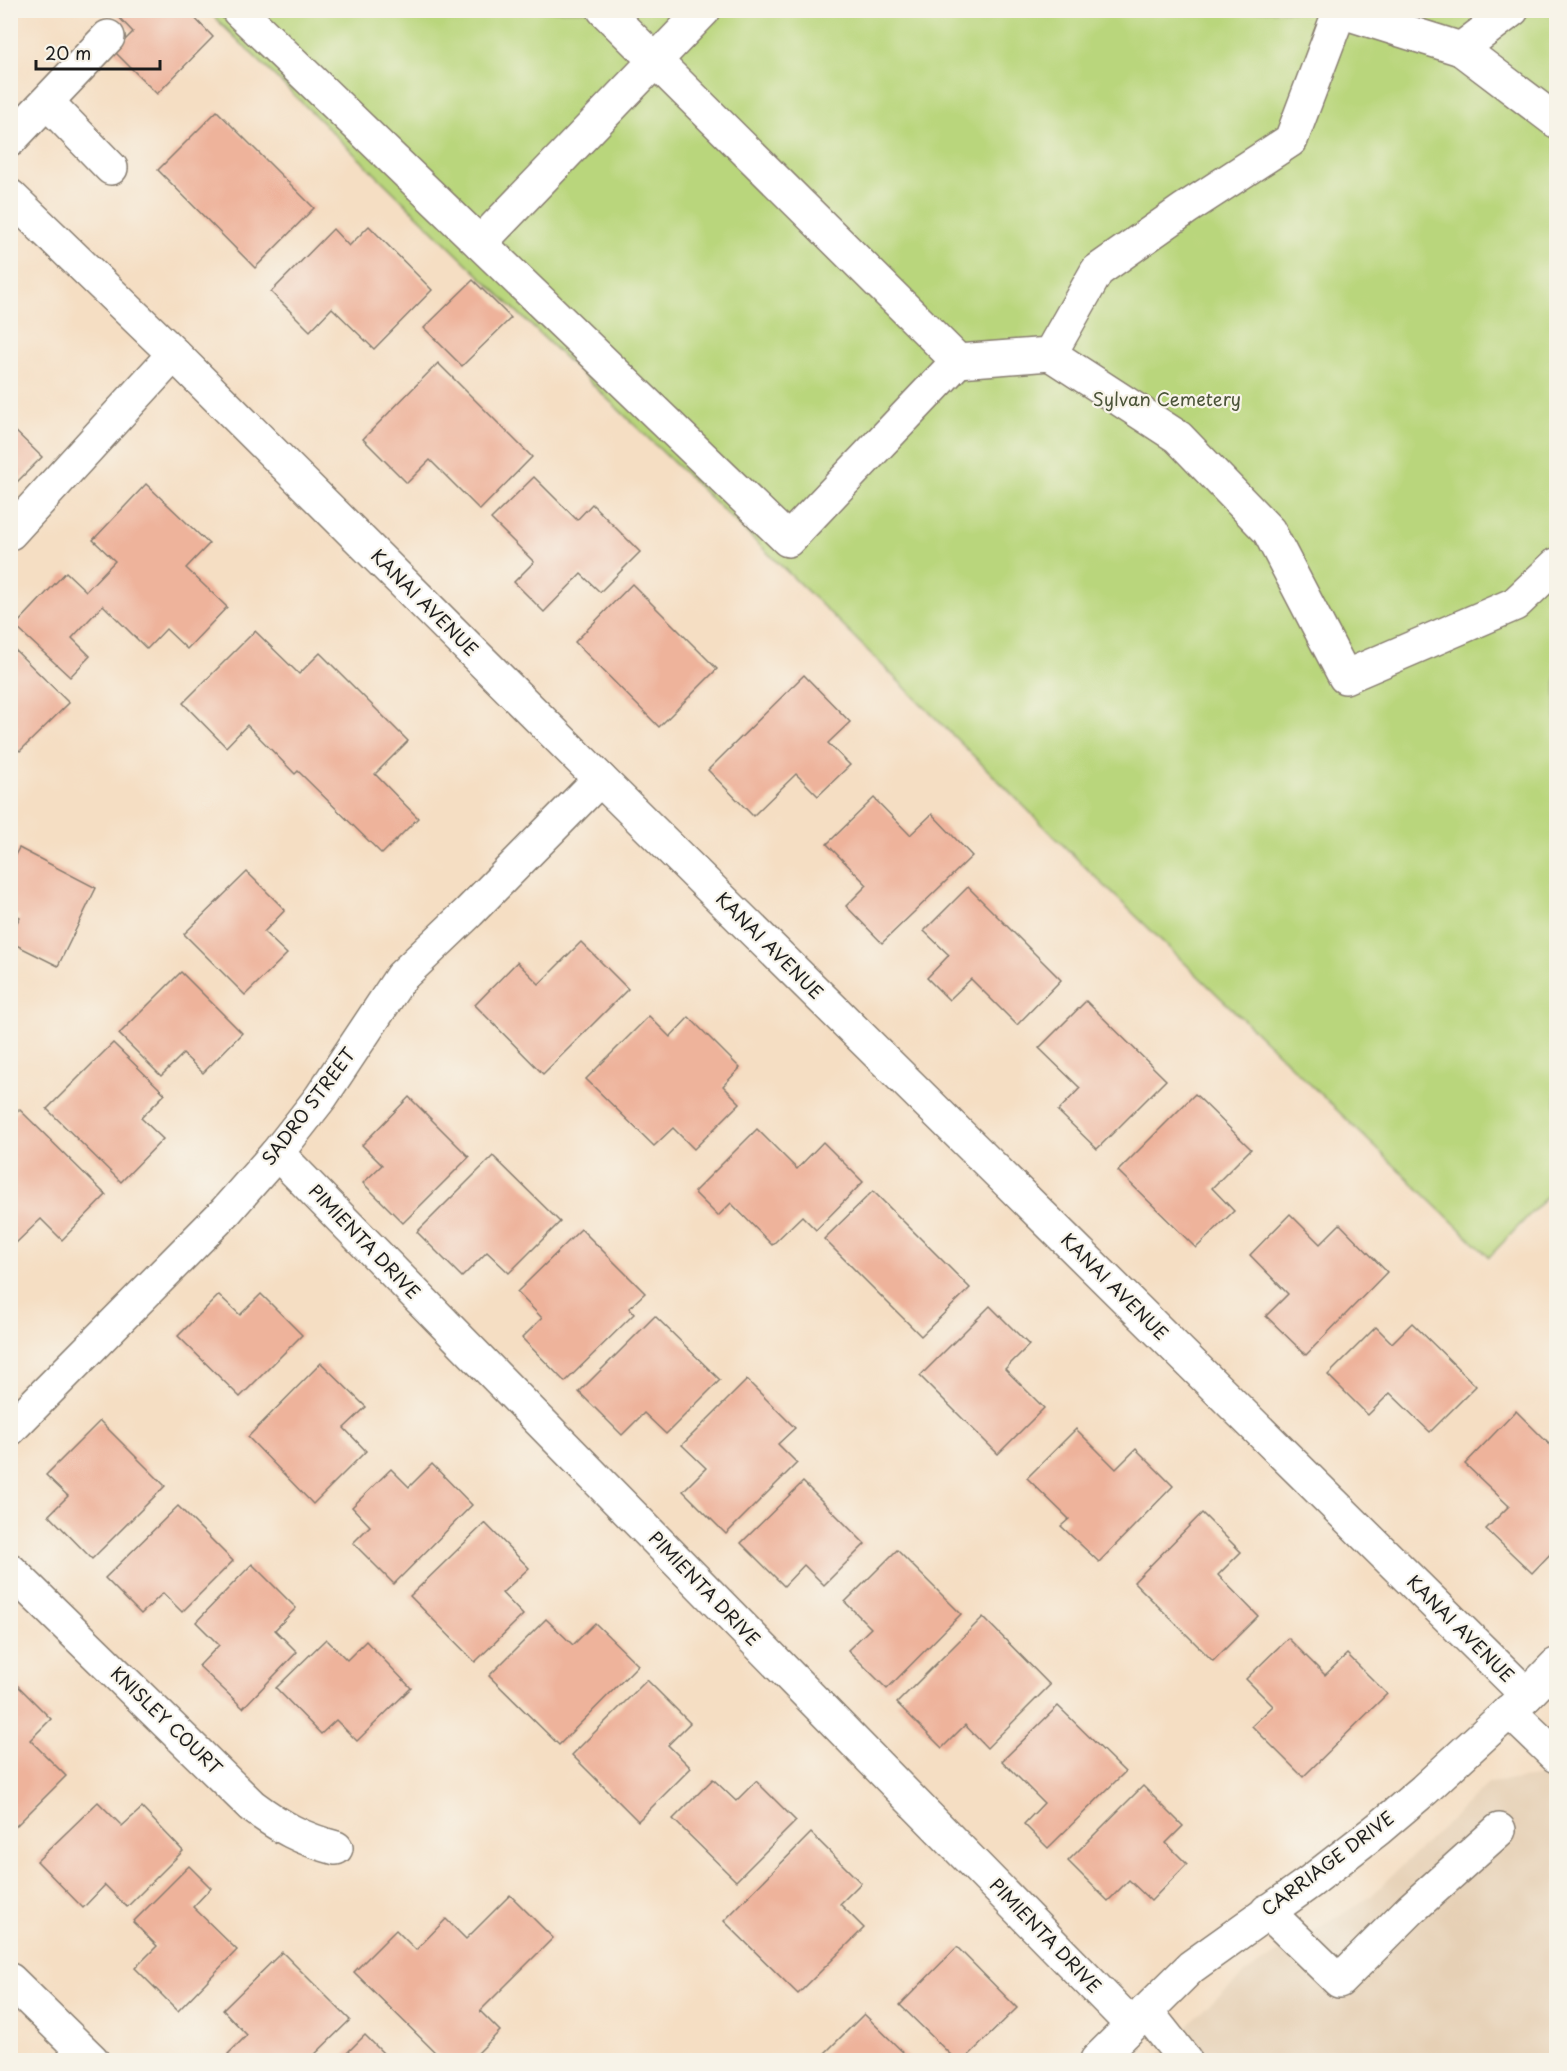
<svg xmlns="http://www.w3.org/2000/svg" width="1567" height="2071" font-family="'Playpen Sans',sans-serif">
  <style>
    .built { fill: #e6d0b5 }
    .green { fill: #b9d67c; stroke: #6a794c; stroke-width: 1.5 }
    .building { fill: #eeb39b }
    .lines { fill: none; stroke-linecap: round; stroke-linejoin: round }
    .minor-casing { stroke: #887d70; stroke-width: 36 }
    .minor { stroke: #fff; stroke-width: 33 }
    .labels { text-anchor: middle; stroke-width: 4.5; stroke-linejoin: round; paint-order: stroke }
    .park-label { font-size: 18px; fill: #4b5439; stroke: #f7f3e8 }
    .street-label { font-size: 18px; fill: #1c1c1c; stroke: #f7f3e8 }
  </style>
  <rect width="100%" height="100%" fill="#f7f3e8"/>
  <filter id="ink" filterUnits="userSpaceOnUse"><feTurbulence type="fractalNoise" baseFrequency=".0167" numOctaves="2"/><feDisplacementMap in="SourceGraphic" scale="12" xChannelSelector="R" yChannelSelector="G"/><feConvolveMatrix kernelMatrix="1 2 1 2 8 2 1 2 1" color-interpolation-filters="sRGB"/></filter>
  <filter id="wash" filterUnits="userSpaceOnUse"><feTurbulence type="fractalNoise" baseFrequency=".008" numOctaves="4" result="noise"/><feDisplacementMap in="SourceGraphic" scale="24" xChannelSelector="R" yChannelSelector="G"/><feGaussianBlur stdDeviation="1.35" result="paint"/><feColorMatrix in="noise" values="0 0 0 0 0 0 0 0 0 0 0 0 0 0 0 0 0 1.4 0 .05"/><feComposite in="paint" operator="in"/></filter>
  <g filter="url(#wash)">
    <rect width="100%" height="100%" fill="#f5dec3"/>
    <path class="built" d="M1543,1776L1556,1789V2060H1155L1198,2015L1251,1969L1370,1897L1489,1783Z"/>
    <path class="green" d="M208,11H1556V1187L1489,1257L1078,860L827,610L462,259Z"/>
    <g id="blocks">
      <g class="building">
        <path d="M112,10H187L213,37L157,94L114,51L133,32Z"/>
        <path d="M217,111L314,208L255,268L158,170Z"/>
        <path d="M369,226L432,290L374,349L332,308L310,331L271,292L333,229L349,246Z"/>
        <path d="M473,280L511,318L462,366L424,328Z"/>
        <path d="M438,363L532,457L480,510L430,460L407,483L363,439Z"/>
        <path d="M10,426L42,457L10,489Z"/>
        <path d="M534,477L577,520L592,504L640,552L600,592L581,574L544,612L514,582L534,562L491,519Z"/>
        <path d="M146,484L209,544L186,568L227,607L187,649L166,629L147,649L103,605L72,638L90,656L70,677L15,626L66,572L86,591L115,561L93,540Z"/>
        <path d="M632,584L717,669L659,727L575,642Z"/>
        <path d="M255,631L299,674L320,653L408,741L375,774L418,818L382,854L298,771L295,774L247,725L226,747L183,703Z"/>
        <path d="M10,645L69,703L20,751L10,742Z"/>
        <path d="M804,675L850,722L828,743L850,765L818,796L796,774L753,816L708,770Z"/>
        <path d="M874,798L910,835L932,814L972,856L882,943L846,906L867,885L827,844Z"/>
        <path d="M19,848L96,888L58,966L10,942V935L20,917L10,912V864Z"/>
        <path d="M247,872L285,910L264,932L287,954L245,995L184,934Z"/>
        <path d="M968,887L1061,980L1017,1025L971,979L949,1000L927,978L949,955L924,931Z"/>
        <path d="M581,942L628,989L543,1074L475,1005L517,962L539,984Z"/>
        <path d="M181,972L242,1033L203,1073L183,1054L161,1076L119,1034Z"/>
        <path d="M1086,1001L1166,1080L1097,1149L1058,1111L1080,1088L1039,1048Z"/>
        <path d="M649,1016L670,1037L689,1017L740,1068L723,1086L740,1103L694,1149L673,1128L654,1146L586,1079Z"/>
        <path d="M113,1043L165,1094L141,1118L163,1139L121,1182L47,1109Z"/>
        <path d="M1195,1094L1251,1149L1212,1188L1234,1211L1196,1248L1118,1171Z"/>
        <path d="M409,1097L469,1157L403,1223L363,1183L382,1165L362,1145Z"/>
        <path d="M19,1109L106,1195L62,1240L41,1219L16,1243L10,1238V1118Z"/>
        <path d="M757,1129L797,1169L823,1142L863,1182L816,1230L802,1216L772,1245L731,1203L718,1216L694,1192Z"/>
        <path d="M493,1156L560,1222L509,1273L487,1252L462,1277L417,1232Z"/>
        <path d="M873,1191L970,1288L921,1336L824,1239Z"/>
        <path d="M1290,1214L1320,1244L1340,1224L1387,1272L1306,1355L1266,1316L1288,1294L1250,1255Z"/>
        <path d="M581,1229L645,1293L629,1308L634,1314L565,1382L522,1338L542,1318L517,1292Z"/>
        <path d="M261,1294L302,1335L240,1397L178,1336L219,1295L240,1315Z"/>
        <path d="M990,1306L1029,1345L1005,1369L1044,1408L998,1454L920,1376Z"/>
        <path d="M655,1316L720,1380L666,1434L644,1413L622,1435L579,1392Z"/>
        <path d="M1412,1323L1476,1386L1430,1432L1390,1393L1368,1415L1328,1375L1376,1327L1392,1343Z"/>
        <path d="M321,1363L366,1407L344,1428L366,1451L313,1504L248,1437Z"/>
        <path d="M747,1380L795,1428L778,1444L797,1463L726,1534L683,1491L706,1468L682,1445Z"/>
        <path d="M1516,1411L1556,1451V1548L1532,1573L1486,1529L1509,1506L1465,1464Z"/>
        <path d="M100,1421L165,1486L92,1559L49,1515L68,1496L46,1475Z"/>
        <path d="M1076,1429L1116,1469L1136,1449L1173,1486L1099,1562L1061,1526L1069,1519L1027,1478Z"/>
        <path d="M432,1464L472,1505L394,1584L353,1543L370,1526L352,1507L391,1469L409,1487Z"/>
        <path d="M803,1482L865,1544L824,1585L804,1565L784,1586L741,1543Z"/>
        <path d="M178,1506L233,1561L182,1612L163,1593L141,1614L105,1578Z"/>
        <path d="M1202,1513L1241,1552L1218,1575L1258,1616L1213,1661L1134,1582Z"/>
        <path d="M485,1523L529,1568L502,1593L523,1615L475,1662L410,1596Z"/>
        <path d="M897,1550L961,1614L887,1689L848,1650L871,1628L845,1602Z"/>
        <path d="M252,1564L296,1608L275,1630L297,1652L243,1708L199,1666L219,1645L196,1622Z"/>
        <path d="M983,1617L1050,1685L987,1748L965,1725L942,1748L897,1703Z"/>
        <path d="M546,1619L573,1645L595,1623L638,1665L559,1745L489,1676Z"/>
        <path d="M1288,1638L1325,1675L1347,1654L1387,1694L1303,1777L1252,1726L1273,1706L1246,1679Z"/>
        <path d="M326,1639L347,1660L366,1641L411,1688L357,1741L336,1720L321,1734L276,1688Z"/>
        <path d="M647,1680L690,1723L668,1745L691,1768L638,1821L572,1755Z"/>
        <path d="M13,1681L51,1719L30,1740L66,1776L12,1830L10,1684Z"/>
        <path d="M1058,1706L1125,1772L1048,1848L1024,1824L1044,1803L1002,1761Z"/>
        <path d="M713,1779L736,1801L756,1781L796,1821L736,1881L673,1819Z"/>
        <path d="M1143,1786L1183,1826L1166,1843L1187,1864L1151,1901L1129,1880L1108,1901L1068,1861Z"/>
        <path d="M98,1802L122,1826L142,1808L183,1851L127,1907L105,1885L83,1908L37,1861Z"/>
        <path d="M811,1833L861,1883L840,1904L864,1928L798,1994L724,1921Z"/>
        <path d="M189,1866L211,1888L193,1907L237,1950L178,2011L135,1968L157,1946L133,1922Z"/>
        <path d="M510,1895L553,1938L480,2011L500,2031L471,2060H443L354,1972L396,1930L416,1950L446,1919L466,1939Z"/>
        <path d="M957,1947L1017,2008L964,2060H956L900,2005Z"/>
        <path d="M282,1952L350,2020L309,2060H234L228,2054L247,2035L223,2010Z"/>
        <path d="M864,2014L911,2060H818Z"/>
        <path d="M365,2035L390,2060H340Z"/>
      </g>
    </g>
  </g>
  <g filter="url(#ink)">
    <use href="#blocks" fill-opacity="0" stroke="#887d70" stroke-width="1.5"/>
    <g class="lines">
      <g class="minor-casing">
        <g id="minor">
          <path d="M238,10L788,540L958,361L604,10"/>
          <path d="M1512,10L1461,49L1556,121"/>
          <path d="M1340,11L1461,49"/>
          <path d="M47,102L111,168"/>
          <path d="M10,140L108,37"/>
          <path d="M10,196L174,354L600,779L1527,1695"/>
          <path d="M480,243L704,10"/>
          <path d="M1050,354L1178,437L1269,531L1345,677L1515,604L1556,565"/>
          <path d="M958,361L1050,354L1097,271L1185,209L1291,140L1340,10"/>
          <path d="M10,533L174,354"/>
          <path d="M277,1153L1131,2024"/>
          <path d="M10,1429L226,1211L277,1153L321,1097L401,977L469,912L600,779"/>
          <path d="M10,1570L252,1806C280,1827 302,1839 336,1848"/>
          <path d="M1509,1711L1556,1756"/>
          <path d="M1267,1911L1339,1981L1411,1909L1499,1830"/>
          <path d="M10,1980L92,2060"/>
          <path d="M1146,2011L1185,2060"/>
          <path d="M1097,2060L1191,1967L1310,1882L1378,1829L1424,1790L1527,1695L1556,1665"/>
        </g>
      </g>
      <use href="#minor" class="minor"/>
    </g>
  </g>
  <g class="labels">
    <g class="park-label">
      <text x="1167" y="406">Sylvan Cemetery</text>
    </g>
    <g class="street-label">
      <text transform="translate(424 603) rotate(45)" y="6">KANAI AVENUE</text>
      <text transform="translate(769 946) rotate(45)" y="6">KANAI AVENUE</text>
      <text transform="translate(309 1107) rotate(-53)" y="6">SADRO STREET</text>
      <text transform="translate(364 1242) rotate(46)" y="6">PIMIENTA DRIVE</text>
      <text transform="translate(1114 1287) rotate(45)" y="6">KANAI AVENUE</text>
      <text transform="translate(704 1589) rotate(46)" y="6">PIMIENTA DRIVE</text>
      <text transform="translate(1460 1629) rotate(45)" y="6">KANAI AVENUE</text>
      <text transform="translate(166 1721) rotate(44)" y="6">KNISLEY COURT</text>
      <text transform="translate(1328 1864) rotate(-37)" y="6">CARRIAGE DRIVE</text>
      <text transform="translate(1045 1936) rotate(46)" y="6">PIMIENTA DRIVE</text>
    </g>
  </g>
  <rect width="1567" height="2071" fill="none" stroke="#f7f3e8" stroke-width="36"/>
  <path d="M36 60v9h124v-9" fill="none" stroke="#1c1c1c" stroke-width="3"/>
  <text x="45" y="60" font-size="18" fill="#1c1c1c" stroke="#f7f3e8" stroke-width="4.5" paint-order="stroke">20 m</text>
</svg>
